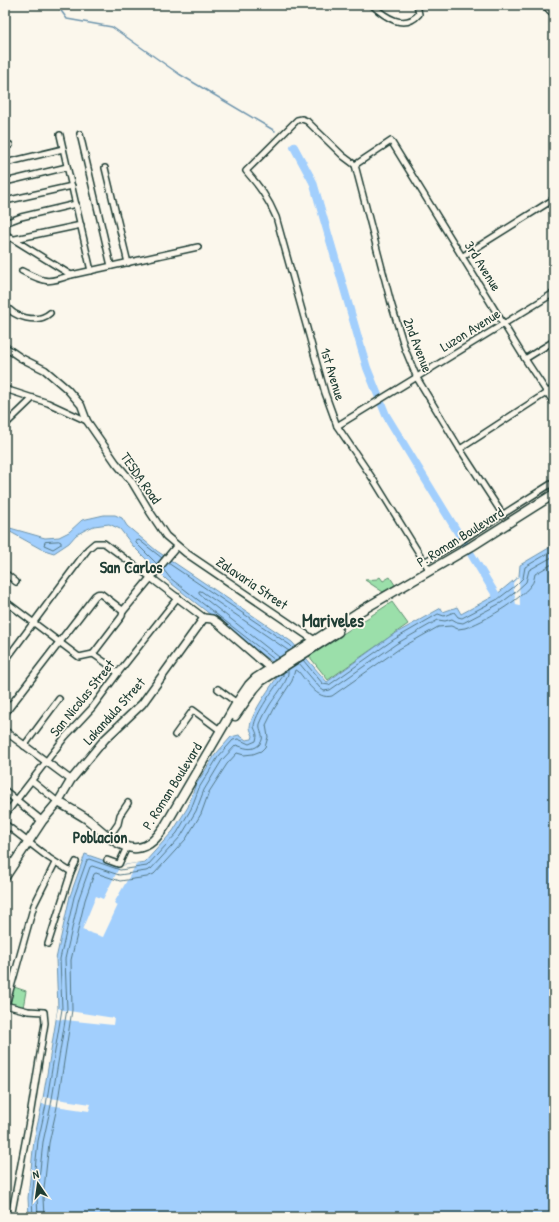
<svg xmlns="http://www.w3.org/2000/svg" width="559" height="1222" font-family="'Patrick Hand',sans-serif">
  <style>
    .green { fill: #9bdfaa; stroke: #5d8e6f }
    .water { fill: #a2cffd; stroke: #6e95ad }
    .pier { fill: #fbf7ec }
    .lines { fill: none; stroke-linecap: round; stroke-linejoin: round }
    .shore { stroke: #537784; stroke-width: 1 }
    .stream { stroke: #6e95ad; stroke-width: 1.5 }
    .river { stroke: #a2cffd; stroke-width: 8 }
    .minor-casing { stroke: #1f3d34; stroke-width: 8 }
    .tertiary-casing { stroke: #1f3d34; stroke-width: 9 }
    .secondary-casing { stroke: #1f3d34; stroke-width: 10 }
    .primary-casing { stroke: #1f3d34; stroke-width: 11 }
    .minor { stroke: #fbf7ec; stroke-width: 5 }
    .tertiary { stroke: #fbf7ec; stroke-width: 6 }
    .secondary { stroke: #fbf7ec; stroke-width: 7 }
    .primary { stroke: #fbf7ec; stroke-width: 8 }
    .labels { text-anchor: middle; stroke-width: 3.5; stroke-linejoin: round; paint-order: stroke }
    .street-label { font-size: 14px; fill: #1f3d34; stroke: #fbf7ec }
    .quarter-label { font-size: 16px; font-weight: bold; fill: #1f3d34; stroke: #fbf7ec }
    .district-label { font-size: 18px; font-weight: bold; fill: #1f3d34; stroke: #fbf7ec }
  </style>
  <rect width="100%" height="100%" fill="#fbf7ec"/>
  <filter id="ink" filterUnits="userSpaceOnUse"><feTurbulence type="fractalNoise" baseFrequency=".025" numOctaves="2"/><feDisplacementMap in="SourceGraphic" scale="8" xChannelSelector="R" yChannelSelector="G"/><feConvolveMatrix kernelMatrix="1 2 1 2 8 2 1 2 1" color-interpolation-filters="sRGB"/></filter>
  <g filter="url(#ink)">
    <g class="green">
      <path d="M380,577L383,581L390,577L395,585L383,592L365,580L377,579Z"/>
      <path d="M392,602L408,624L328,680L309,656Z"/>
      <path d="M14,987L26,991L23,1008L10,1004Z"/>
    </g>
    <path class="water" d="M104,515H115L122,518L127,526L157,551L292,642L327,682L391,636L441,608L443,612L457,607L461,614L496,595L519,576L520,565L554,545V1217H29L28,1198L34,1140L42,1104L58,1008L56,959L70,896L85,854L120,866L145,862L173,831L188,807L195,786L215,755L231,737L239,735L246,740L252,739L253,736C252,733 250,730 250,727C251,713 272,685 280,673L272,662L250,646L167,580L133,546L120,529L109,524L94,526L85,530L76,535L69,543L54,553L41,549L5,529V524L10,528L45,538L59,537L69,532L82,520Z"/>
    <g class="pier">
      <path d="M519,576L520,606L516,605L513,583Z"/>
      <path d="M137,863L114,903L118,905L103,937L82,930L96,896L103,899L120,866Z"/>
      <path d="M58,1008L63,1010L114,1018L113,1025L56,1019Z"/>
      <path d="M43,1097L91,1104L89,1111L42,1104Z"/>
    </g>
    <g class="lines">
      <g class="shore">
        <path d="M59,541L61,542V544L53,549L44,545L45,542Z"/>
        <path d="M168,563L290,645L293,648"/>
        <path d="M157,564L136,543V541L139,540L162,558"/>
        <path d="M163,569L170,578L275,660"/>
        <path d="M279,657L199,594V591H201L289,651"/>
        <path d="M303,660L323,684L329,685L393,640L438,614L444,616L454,612L458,617L462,618L498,599L515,586L523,578L525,567L554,550"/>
        <path d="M299,663L320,688L324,691L330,690L396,644L438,620L445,621L452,619L457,622L463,623L501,603L513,594L526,582L529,570L554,556"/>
        <path d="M33,1217L32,1198L38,1141L46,1105L62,1009L60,959L74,897L87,860L89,859L120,870L147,866L177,833L191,809L199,788L218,757L233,740L238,739L249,744L256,741L257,736C257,733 255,730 254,727C254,715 276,686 283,676V673"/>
        <path d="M38,1217L37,1198L43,1142L51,1105L67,1009L65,959L79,898L90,867L92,866L119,875L146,871L151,869L181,836L196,811L204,790L222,760L236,745C243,747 251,752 259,745C267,736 258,732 260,724C262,719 265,713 268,708C273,698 290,681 288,670"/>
        <path d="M44,1217L43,1198L49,1143L57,1107L72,1010L71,960L85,900L94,874L96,873L120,881L147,877L154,874L186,839L201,814L209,792L227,764L237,753L244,755L253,754L261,751L265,747L268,737L266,725L274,709L292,681L295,670L298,671C307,681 316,700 332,696L399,649L438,627L451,626L458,629L465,628C483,622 519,601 531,585C534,582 534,578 535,574L554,563"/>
      </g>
      <path class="stream" d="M57,5L67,19L112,27L179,74L275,131"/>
      <path class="river" d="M294,147L313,182L367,368L386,415L496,595"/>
      <g class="minor-casing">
        <g id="minor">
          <path d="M372,5C385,17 404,31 419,14L417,5"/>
          <path d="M544,5L554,15"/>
          <path d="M80,134L111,266"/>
          <path d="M60,135L91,271"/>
          <path d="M5,147L10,145"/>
          <path d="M5,163L63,149"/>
          <path d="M355,165L391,303L405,349L417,378L460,449L503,515"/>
          <path d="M105,168L128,263"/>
          <path d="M5,182L67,167"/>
          <path d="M5,201L72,186"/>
          <path d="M5,223L21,217L76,204"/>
          <path d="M5,234L71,275L198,247"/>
          <path d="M15,239L81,225"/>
          <path d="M463,256L554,199"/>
          <path d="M22,271C44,282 47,284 71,275"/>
          <path d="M5,304C13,318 38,324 50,313"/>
          <path d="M525,359L554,341"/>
          <path d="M5,389L48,403L87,421"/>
          <path d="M5,425L33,398"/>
          <path d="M337,426L554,293"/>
          <path d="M460,449L554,388"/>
          <path d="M424,562L459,542L554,482"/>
          <path d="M430,571L375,482L337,426L325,393L276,217C268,198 259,186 246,171L297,120L302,119L307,121L343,156L355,165L391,141L525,359L554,403"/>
          <path d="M5,573L16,582"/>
          <path d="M5,601L79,657L93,654L106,663L118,673"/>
          <path d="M93,654L122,616L123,611"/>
          <path d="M5,661L88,549L95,543H104L150,577"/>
          <path d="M218,689L237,703"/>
          <path d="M175,735L193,710L221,731"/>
          <path d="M24,746L59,699"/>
          <path d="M32,781L58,802"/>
          <path d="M5,815L65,737L92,708L118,673L178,597"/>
          <path d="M5,824L49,858L71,872"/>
          <path d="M109,837L118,824L120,815L128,803"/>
          <path d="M5,857L13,864"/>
          <path d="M107,860L118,864H119L127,847"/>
          <path d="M48,944L71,872L76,862"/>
          <path d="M5,1005L28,1011L44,1012L45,1023L30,1116L11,1217"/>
          <path d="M6,1005L34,905L55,863"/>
        </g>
      </g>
      <g class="tertiary-casing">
        <g id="tertiary">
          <path d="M5,347L21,358L45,370L67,389L81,405L87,421L116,463L132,482L150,512L166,536L186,553L314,640"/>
          <path d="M150,577L204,618"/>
          <path d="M5,713L95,596L98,594H101L123,611L177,546"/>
          <path d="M5,731L71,780"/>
          <path d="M5,791L42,821"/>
        </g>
      </g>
      <g class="secondary-casing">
        <path id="secondary" d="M58,802L71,780L105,739L142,704L204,618L212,619L218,623L270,668"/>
      </g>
      <g class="primary-casing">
        <g id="primary">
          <path d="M235,716L254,689L261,681L338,632"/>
          <path d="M5,877L42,821L58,802C67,807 78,813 87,819C100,829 119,850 137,848C150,847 158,836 165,826L238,701L249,685L256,678L357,613L472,546L554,494"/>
        </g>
      </g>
      <use href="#minor" class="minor"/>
      <use href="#tertiary" class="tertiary"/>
      <use href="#secondary" class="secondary"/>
      <use href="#primary" class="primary"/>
    </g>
  </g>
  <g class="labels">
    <g class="street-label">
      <text transform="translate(483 266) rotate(58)" y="5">3rd Avenue</text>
      <text transform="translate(470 330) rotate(-32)" y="5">Luzon Avenue</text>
      <text transform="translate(418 345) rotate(69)" y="5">2nd Avenue</text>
      <text transform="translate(333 374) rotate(73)" y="5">1st Avenue</text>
      <text transform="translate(141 478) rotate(55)" y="5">TESDA Road</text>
      <text transform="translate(460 537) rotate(-32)" y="5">P. Roman Boulevard</text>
      <text transform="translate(252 583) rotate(34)" y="5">Zalavaria Street</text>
      <text transform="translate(82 698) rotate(-51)" y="5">San Nicolas Street</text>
      <text transform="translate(114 711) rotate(-48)" y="5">Lakandula Street</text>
      <text transform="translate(172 786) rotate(-58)" y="5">P. Roman Boulevard</text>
    </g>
    <g class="quarter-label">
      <text x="131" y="573">San Carlos</text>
      <text x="100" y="843">Poblacion</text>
    </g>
    <g class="district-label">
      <text x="333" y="627">Mariveles</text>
    </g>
  </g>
  <rect width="559" height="1222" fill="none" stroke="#fbf7ec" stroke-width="20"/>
  <rect x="10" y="10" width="539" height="1202" fill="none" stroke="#1f3d34" stroke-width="1.5" filter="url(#ink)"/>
  <g transform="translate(38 1184) rotate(347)" stroke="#fbf7ec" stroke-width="3" paint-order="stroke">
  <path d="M0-3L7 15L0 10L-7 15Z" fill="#1f3d34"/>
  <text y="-6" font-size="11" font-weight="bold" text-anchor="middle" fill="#1f3d34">N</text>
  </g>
</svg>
